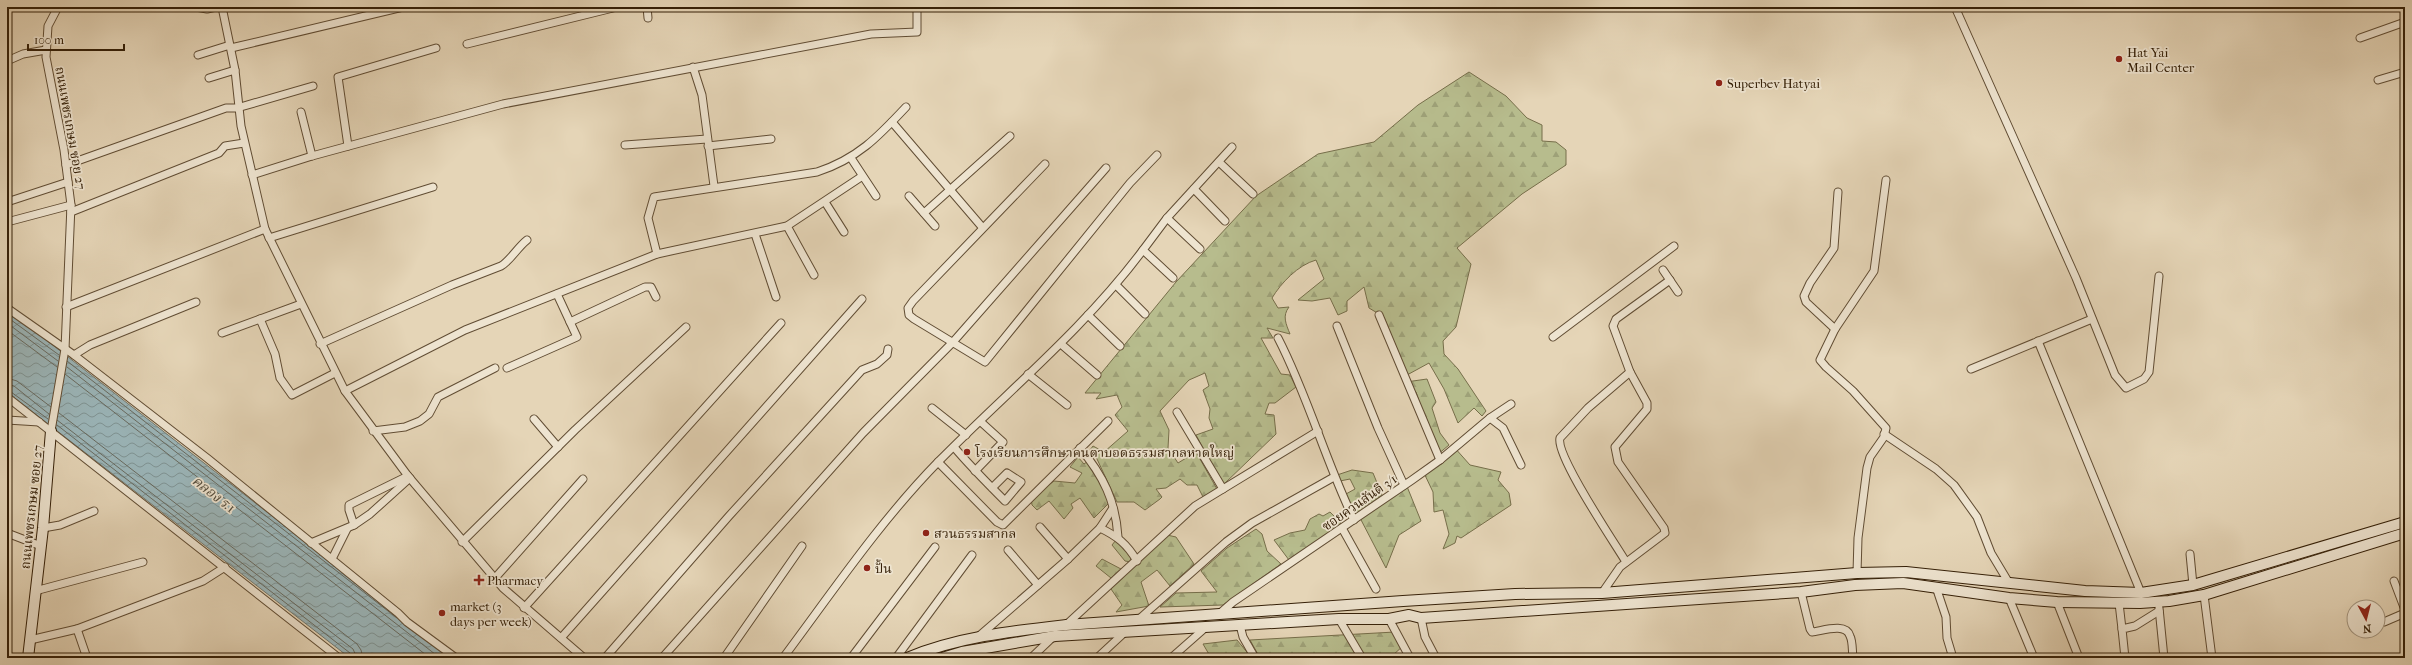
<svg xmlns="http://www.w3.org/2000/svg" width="2412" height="665" font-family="'IM FELL French Canon','Noto Serif Thai',serif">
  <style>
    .forest { fill: url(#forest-firs); stroke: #766e4a }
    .water { fill: url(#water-waves); stroke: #727a73 }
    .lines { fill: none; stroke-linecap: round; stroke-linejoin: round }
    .shore { stroke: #686b61; stroke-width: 1 }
    .street-casing { stroke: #614d34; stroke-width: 9 }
    .secondary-casing { stroke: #352008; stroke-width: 12 }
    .street { stroke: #eee4d0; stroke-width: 7 }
    .secondary { stroke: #eee4d0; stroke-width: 10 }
    .poi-dot { fill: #8f2418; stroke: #eee4d0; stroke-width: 1.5 }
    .labels { text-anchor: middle; stroke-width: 3.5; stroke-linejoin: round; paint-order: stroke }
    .poi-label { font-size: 13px; fill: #352008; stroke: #eee4d0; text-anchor: start }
    .street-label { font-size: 13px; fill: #352008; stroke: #eee4d0 }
    .water-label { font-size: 14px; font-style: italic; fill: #544d3d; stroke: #eee4d0 }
  </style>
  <defs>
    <pattern id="forest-firs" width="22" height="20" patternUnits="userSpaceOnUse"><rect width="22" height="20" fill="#b7bc8d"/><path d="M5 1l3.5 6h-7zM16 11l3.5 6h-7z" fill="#9ea178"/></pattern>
    <pattern id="water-waves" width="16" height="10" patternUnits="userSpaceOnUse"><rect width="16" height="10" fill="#9bb6ba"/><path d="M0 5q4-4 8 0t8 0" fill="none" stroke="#7f9495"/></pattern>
  </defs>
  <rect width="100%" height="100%" fill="#e5d5b7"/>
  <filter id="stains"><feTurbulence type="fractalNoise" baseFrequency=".005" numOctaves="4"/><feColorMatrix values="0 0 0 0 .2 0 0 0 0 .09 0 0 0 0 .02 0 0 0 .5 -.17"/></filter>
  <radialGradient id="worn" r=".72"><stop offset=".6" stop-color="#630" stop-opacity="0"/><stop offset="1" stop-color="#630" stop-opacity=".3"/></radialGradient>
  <g class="forest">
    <path d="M1469,72L1506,96L1527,118L1542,125V141L1556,142L1566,150V165L1522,194L1457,248L1471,264L1456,327L1443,341L1444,354L1458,369L1486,411L1482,416L1474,408L1458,423L1444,389L1429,363L1407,375L1384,317L1369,308L1364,287L1347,301V311L1338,315L1330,298L1312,301L1298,300L1324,279L1316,260C1298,265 1281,283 1272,298L1278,308L1289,307C1282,316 1286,324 1290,334L1267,328L1273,338H1261L1281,374L1290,375L1296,387L1275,403H1269L1265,414L1274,415L1276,434L1223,485L1196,435L1213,429L1209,418L1210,409L1203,390L1209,386L1205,373L1189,380L1160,411L1169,430L1168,448L1178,463L1196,452L1217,489L1203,497L1197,485H1187L1180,479L1166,488L1156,489L1162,497L1160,499L1145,510L1134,502H1117L1097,459L1090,450L1093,446L1104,452L1128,431L1115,415L1122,407L1117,395L1096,399L1101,393H1085L1176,282L1256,196L1318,154L1374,142L1418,105Z"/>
    <path d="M1427,379L1436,402L1432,408L1440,433L1449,445L1437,455L1416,392L1406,382Z"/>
    <path d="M1454,447L1470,465L1501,472L1498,480L1509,493L1511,505L1461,538L1457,536L1455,543L1443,549L1449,534L1443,510L1434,512L1433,492L1423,471Z"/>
    <path d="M1078,457L1084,464L1088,461L1093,466L1091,469L1112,500L1094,518L1080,498L1071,504L1073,508L1064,519L1049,501L1037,510L1032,505L1031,498L1054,481L1075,483L1082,473L1070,467Z"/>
    <path d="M1352,470L1373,473L1382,495L1355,515L1346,494L1355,489L1350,479L1340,481L1337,475Z"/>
    <path d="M1406,484L1421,521L1399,535L1386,568L1359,516Z"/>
    <path d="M1330,512L1341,523L1326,536L1289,560L1274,540L1290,533L1305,530L1310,519L1319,514L1323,516Z"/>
    <path d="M1256,529L1262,534L1267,551L1281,564L1223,605L1160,607L1176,593L1217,592L1201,571L1227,548Z"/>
    <path d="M1167,535L1176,537L1194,564L1170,586L1157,570L1141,582L1149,606L1116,612L1122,605L1111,589Z"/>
    <path d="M1116,540L1130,553L1131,562L1125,561L1112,545Z"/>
    <path d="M1102,559L1121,569L1111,578L1096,566Z"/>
    <path d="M1395,632L1404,645L1392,656L1393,658H1260L1250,640Z"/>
    <path d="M1237,640L1251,657L1209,658L1210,656L1203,644Z"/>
  </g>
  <path class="water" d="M7,312L27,325L454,658H350L7,392Z"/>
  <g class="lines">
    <g class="shore">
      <path d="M7,317L59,355"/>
      <path d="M7,323L58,361"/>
      <path d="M7,330L57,367"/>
      <path d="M67,361L397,618"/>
      <path d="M67,367L440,658"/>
      <path d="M65,374L430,658"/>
      <path d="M7,378L17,381L51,407"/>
      <path d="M7,384L14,386L49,414"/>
      <path d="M7,389L48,419"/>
      <path d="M59,413L357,644L361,650L363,658"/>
      <path d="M57,420L353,649L357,658"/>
      <path d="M57,425L350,653L352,658"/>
    </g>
    <g class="street-casing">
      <g id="street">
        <path d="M196,7L207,9L216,7"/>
        <path d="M222,7L235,70L241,126L265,229L345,391L408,476L503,588L584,658"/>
        <path d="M647,7L648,18"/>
        <path d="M1955,7L2076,278L2115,375L2126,388L2144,379L2149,372L2159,276"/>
        <path d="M2360,38L2405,22"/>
        <path d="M467,44L617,7"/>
        <path d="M231,48L403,7"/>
        <path d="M198,55L230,45"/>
        <path d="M7,61L23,54L46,50"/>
        <path d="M693,67L702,95L714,186"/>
        <path d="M209,78L235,70"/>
        <path d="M2378,80L2405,72"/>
        <path d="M301,112L312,156"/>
        <path d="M892,122L982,227"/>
        <path d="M625,145L707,139"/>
        <path d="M348,146L338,77L436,48"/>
        <path d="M708,146L771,139"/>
        <path d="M851,158L876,196"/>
        <path d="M1219,162L1253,194"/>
        <path d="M1045,164L913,301L908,308L909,315L914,319L985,362L1130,183L1157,155"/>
        <path d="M66,165L226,108H237L313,86"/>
        <path d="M252,175L312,156L503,104L871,34L917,32V7"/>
        <path d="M1194,189L1225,221"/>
        <path d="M909,196L935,226"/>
        <path d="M7,202L68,182"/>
        <path d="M825,202L844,232"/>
        <path d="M71,212L219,153L225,146L244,143"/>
        <path d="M924,213L1010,136"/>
        <path d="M1167,218L1200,249"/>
        <path d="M7,222L71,205"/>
        <path d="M787,226L814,275"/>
        <path d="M755,234L776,297"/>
        <path d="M269,238L433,187"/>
        <path d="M657,254L648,218L654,197L817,172C857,159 878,137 906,107"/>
        <path d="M1663,270L1678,292"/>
        <path d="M1173,278L1143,250L1167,218L1232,147"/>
        <path d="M1116,285L1145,314"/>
        <path d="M66,307L265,229"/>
        <path d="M7,308L74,355L207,458L398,613L407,622L456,658"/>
        <path d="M1088,315L1120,346"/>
        <path d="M1379,315L1440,460"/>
        <path d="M260,319L275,354L280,378L292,395L335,373"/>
        <path d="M570,322L645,287H651L656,297"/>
        <path d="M1337,326L1378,428L1404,485"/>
        <path d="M1835,329L1806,302L1804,296L1810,283L1834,248L1838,192"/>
        <path d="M222,333L301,304"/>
        <path d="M1553,337L1674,246"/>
        <path d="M1278,338C1308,396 1325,460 1354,520"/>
        <path d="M2038,341L2141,593"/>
        <path d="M320,344L452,285L501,266C510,261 517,248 527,240"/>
        <path d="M1061,344L1097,375"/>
        <path d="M74,355L90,345L196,302"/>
        <path d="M507,368L577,337L557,294"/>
        <path d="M1971,369L2092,319"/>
        <path d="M1028,374L1067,405"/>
        <path d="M345,391L465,330L657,254L787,226L861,177"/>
        <path d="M7,397L339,658"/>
        <path d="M932,408L966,435"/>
        <path d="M1177,412L1223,489"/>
        <path d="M1490,418L1503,428L1521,465"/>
        <path d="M534,419L558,447"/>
        <path d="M7,420L39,422"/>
        <path d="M51,431L65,349L71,205L64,150L46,57L48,26L58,7"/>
        <path d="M373,431L405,427L420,421L429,414L438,397L495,368"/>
        <path d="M1884,434L1936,469L1954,485L1977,517L1991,553L2009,583"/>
        <path d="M954,447C970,466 987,483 1005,501L1021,482L1007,473L992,488"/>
        <path d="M1080,448C1103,475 1116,502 1118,537"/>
        <path d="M938,462L997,522L1003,525L1108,421"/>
        <path d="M975,471L1003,442L981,422"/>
        <path d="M354,525L370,514L410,478"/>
        <path d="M1040,527L1068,559"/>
        <path d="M43,528L60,525L94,511"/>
        <path d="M1100,528C1117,536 1127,544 1137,561"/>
        <path d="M1342,528L1376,589"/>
        <path d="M7,533L41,546"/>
        <path d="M462,542L575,430L686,327"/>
        <path d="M311,543L354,525L349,510V505L408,476"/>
        <path d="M1008,550L1038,585"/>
        <path d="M2190,554L2193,585"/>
        <path d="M332,559L347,529"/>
        <path d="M1626,562C1614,542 1555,455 1560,438L1588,408L1630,372"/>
        <path d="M1857,573L1858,538L1867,468L1870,457L1884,437L1886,428L1853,391L1826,367L1820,360L1835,329L1874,271L1886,180"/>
        <path d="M495,578L583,479"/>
        <path d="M2394,581L2405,610"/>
        <path d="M1936,587L1946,617L1947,638L1953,658"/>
        <path d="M35,591L143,562"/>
        <path d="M1801,592L1810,629L1812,632C1822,631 1846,622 1850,636C1853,642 1852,651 1853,658"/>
        <path d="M1602,593L1620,567L1665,533L1664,528L1618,462L1615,447L1647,409V403L1630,372L1613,326L1616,319L1670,280"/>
        <path d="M2204,595L2212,658"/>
        <path d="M2009,598L2034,658"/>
        <path d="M2057,602L2079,658"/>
        <path d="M2119,603L2122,629"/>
        <path d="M524,608L781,323"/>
        <path d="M2159,608L2164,658"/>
        <path d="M1218,615L1233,602L1412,480L1440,460L1490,418L1511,404"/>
        <path d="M1421,618L1425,637L1436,658"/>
        <path d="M1339,619L1362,658"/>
        <path d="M1389,619L1410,658"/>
        <path d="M1138,620L1226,542L1252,523L1334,477"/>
        <path d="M2384,622L2405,613"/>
        <path d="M1066,625L1195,506L1318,431"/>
        <path d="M1240,625L1243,637L1255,658"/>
        <path d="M77,629L87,658"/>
        <path d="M978,637L1068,559L1100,528L1113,508"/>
        <path d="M561,638L862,299"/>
        <path d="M30,640L77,629L203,581L225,567"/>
        <path d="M605,658L729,516L862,370L877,364L887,355L888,349"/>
        <path d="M662,658L863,433L953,342L1106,168"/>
        <path d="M724,658L802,546"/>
        <path d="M783,658C833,591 881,520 939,461C1008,391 1084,329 1143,250"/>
        <path d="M851,658L935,547"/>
        <path d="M896,658L972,555"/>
        <path d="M1031,658L1054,636"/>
        <path d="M1097,658L1125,632"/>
        <path d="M1171,658L1205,628"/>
        <path d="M2125,658L2122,629L2135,626L2159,611"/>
      </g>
    </g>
    <g class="secondary-casing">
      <g id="secondary">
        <path d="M28,658L43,528L51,431"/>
        <path d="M907,658C957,637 1013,631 1066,625L1403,601L1515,594L1602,593L1857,573L1906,572L2085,591L2141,593L2193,585L2405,522"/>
        <path d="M942,658L962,652L1055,636L1339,619H1389L1409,615L1421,618L1801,592L1855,585L1903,583L2009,598L2057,602L2140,603L2169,601L2204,595L2405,533"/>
      </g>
    </g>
    <use href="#street" class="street"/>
    <use href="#secondary" class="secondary"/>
  </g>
  <g class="poi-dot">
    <circle cx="2119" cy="59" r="4"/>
    <circle cx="1719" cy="83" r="4"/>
    <circle cx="967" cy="452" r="4"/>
    <circle cx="926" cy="533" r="4"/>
    <circle cx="867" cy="568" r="4"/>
    <path d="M477 574h4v4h4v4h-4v4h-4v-4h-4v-4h4z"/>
    <circle cx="442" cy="613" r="4"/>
  </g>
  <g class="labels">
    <g class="poi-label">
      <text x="2127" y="57">Hat Yai<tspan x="2127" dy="15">Mail Center</tspan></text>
      <text x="1727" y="88">Superbev Hatyai</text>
      <text x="975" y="457">โรงเรียนการศึกษาคนตาบอดธรรมสากลหาดใหญ่</text>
      <text x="934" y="538">สวนธรรมสากล</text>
      <text x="875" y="573">ปั้น</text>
      <text x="487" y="585">Pharmacy</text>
      <text x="450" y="611">market (3<tspan x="450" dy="15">days per week)</tspan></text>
    </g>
    <g class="street-label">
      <text transform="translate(71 128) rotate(80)" y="5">ถนนเพชรเกษม ซอย 27</text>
      <text transform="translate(1359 502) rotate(-35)" y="5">ซอยควนสันติ 3/1</text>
      <text transform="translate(31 507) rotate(-84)" y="5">ถนนเพชรเกษม ซอย 27</text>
    </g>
    <g class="water-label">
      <text transform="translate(214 494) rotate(38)" y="5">คลอง ร.1</text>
    </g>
  </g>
  <rect width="2412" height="665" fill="none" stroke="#e5d5b7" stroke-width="24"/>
  <rect x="8" y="8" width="2396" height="649" fill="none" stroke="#352008" stroke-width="2"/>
  <rect x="12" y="12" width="2388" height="641" fill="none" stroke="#352008"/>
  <g transform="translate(2366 619) rotate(173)"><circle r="19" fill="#eee4d0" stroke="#a49680"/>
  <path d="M0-3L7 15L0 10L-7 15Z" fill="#8f2418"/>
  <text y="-6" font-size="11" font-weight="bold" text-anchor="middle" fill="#352008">N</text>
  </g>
  <path d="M28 44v6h96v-6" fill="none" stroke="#352008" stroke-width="2"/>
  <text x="34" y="44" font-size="12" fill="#352008" stroke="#eee4d0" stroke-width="3" paint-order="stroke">100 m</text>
  <rect width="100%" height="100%" filter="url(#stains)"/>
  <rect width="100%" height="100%" fill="url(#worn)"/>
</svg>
